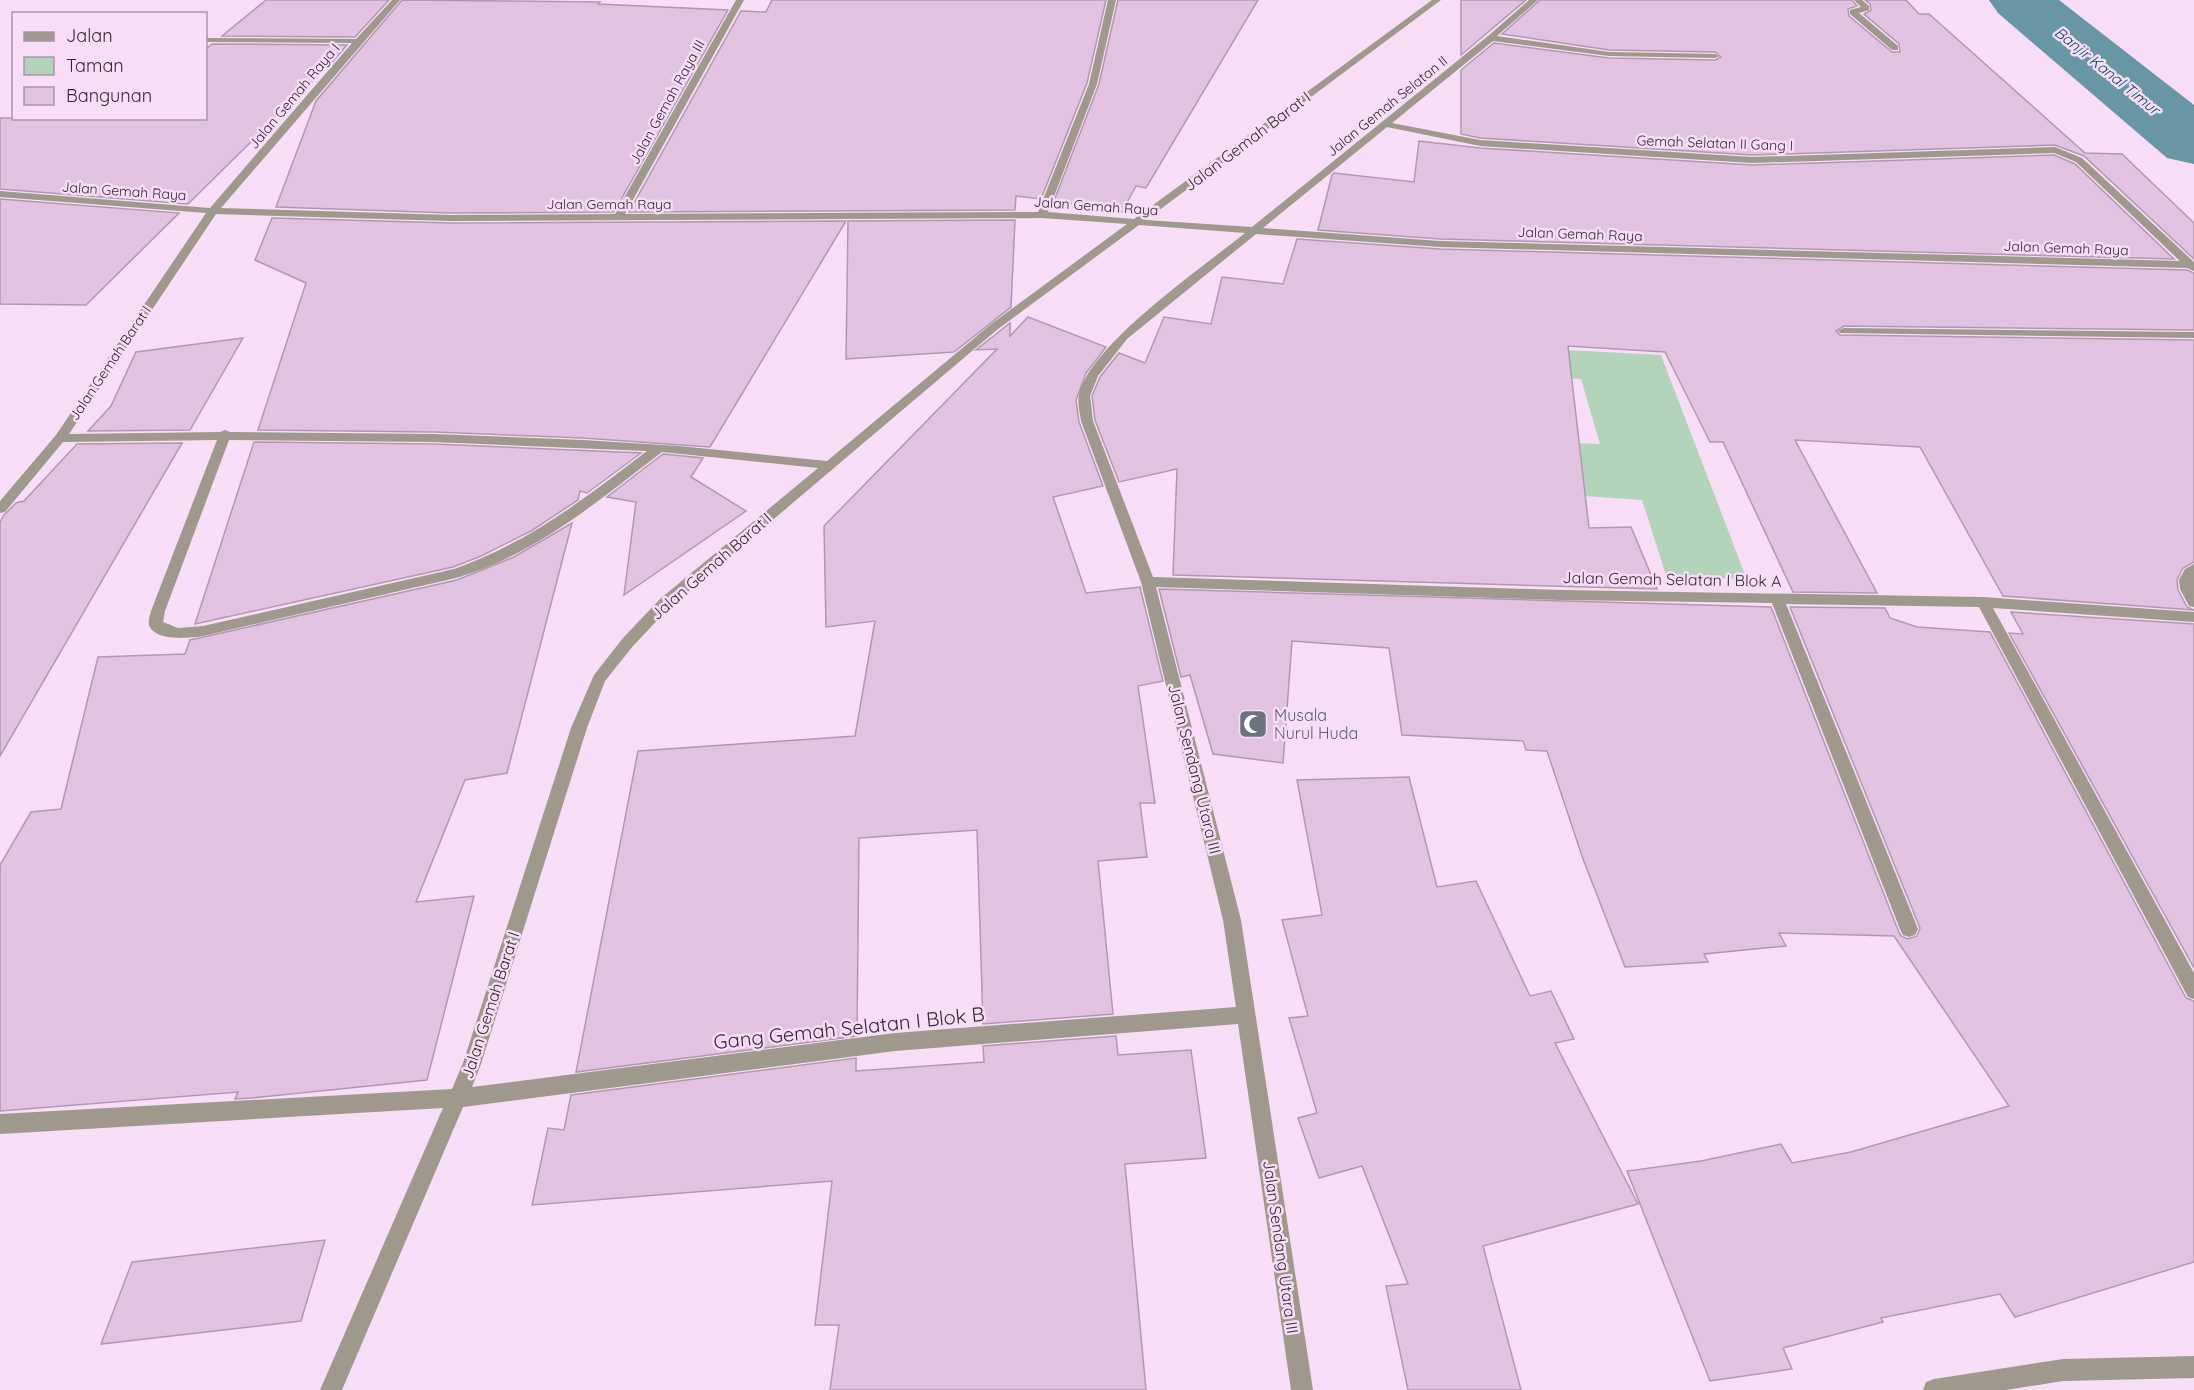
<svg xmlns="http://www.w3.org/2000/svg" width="2194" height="1390" font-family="Quicksand,sans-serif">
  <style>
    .green { fill: #b3d2ba }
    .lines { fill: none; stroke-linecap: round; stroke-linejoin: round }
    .river { fill: #6896a4; fill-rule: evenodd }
    .building { fill: #e2c2e1; stroke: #b198b0; stroke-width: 1.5 }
    .street { fill: #9e998c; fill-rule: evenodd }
    .labels { text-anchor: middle; stroke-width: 5; stroke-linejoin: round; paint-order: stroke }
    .far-street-label { font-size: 14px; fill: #332933; stroke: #f7ddf6 }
    .far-water-label { font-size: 15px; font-style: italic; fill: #044b5b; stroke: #f7ddf6 }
    .street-label { font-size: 16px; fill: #332933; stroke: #f7ddf6 }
    .worship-label { font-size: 16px; fill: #5b616d; stroke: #f7ddf6; text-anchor: start }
    .near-street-label { font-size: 20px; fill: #332933; stroke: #f7ddf6 }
  </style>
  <rect width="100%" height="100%" fill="#f7ddf6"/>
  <path class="green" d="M1395,341L1661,355L1747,580L1666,575L1642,500L1556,494L1542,442L1600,444L1581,379L1398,370Z"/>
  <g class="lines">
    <path class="river" d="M1989,0H2059L2194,105V164L2167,158L1998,13Z"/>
  </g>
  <g class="building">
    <path d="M266,0H389L355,37L222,36Z"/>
    <path d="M402,0L600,2L598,4L728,10L614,212L451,213L276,207L316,101Z"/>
    <path d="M772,0H1106L1087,83L1041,199L1016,196L1015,210L629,212L741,11L766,12Z"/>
    <path d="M1118,0H1258L1146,188L1136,186L1122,212L1054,201L1099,84Z"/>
    <path d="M1461,0H1526L1461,55Z"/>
    <path d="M1540,0H1852L1857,6L1848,9L1849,16L1892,52H1900L1899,44L1864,14L1871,10L1870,4L1865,0H1906L1919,14H1929L2085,153L2122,154L2194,223V259L2084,156L2055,145L1752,155L1480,138L1461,134V70L1494,43L1609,58L1715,60L1721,57L1715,52L1609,50L1502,34Z"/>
    <path d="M212,44L347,45L329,66L330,64L188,204L0,189V118H206V49Z"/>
    <path d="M1419,141L1480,148L1752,165L2054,155L2075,164L2174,259L1440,239L1318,230L1332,175L1334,173L1414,182Z"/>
    <path d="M0,199L179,213L86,305L0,304Z"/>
    <path d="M272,218L451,223L846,221L710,447L583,438L434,432L258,430L306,283L255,260Z"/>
    <path d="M1015,220L1011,307L954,352L846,359L848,221Z"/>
    <path d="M1297,239L1440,249L2187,270L2194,273V330L1844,326L1836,331L1840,335L2194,340V562L2183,568L2177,580L2178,590L2187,607L2194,610L2003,596L1920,447L1795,440L1877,593L1793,592L1723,442H1710L1665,352L1568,346L1589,528L1631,527L1657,589L1173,575L1177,469L1119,482L1095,420L1092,396L1100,377L1119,353L1145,363L1164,317L1211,324L1222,277L1283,284Z"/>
    <path d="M1028,317L1106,347L1086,373L1076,400L1079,422L1103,486L1053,497L1086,593L1140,587L1163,681L1138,686L1155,803H1140L1147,857L1098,861L1113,1014L983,1024L977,830L859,838L857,1036L576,1072L638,751L855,736L875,621L826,627L824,526L997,349L976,350L1010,323V336Z"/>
    <path d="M243,338L190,430L88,431L111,406L136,352Z"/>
    <path d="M254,442L434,444L641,453L587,493L580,491L578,500L531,531L481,556L453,567L195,624Z"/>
    <path d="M182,443L0,756V522L4,515L16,503L24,501L77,444Z"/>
    <path d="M663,454L703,458L691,477L746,511L624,595L636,502L607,497Z"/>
    <path d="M572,523L507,773L465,780L416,902L474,896L427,1080L252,1098L235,1099L238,1092L0,1111V865L31,812L61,809L98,657L185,654L190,640L457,580L514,557Z"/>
    <path d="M1159,589L1771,607L1898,930L1901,936L1908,939L1917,936L1920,928L1790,607L1885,608L1890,618L1917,627L1990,632L2186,998L2194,1001V1262L2015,1317L2000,1294L1881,1318L1883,1322L1783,1348L1792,1369L1710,1381L1627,1171L1701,1161L1781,1144L1792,1163L1851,1152L2009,1106L1894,936L1779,933L1786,946L1704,954L1708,962L1625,967L1583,859L1547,751L1526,750L1523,741L1402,735L1389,648L1292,641L1283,763L1213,754L1190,675L1181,677Z"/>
    <path d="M2011,612L2194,624V968L2009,633L2023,634Z"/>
    <path d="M1409,777L1437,887L1476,881L1530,996L1551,991L1574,1039L1555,1043L1638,1204L1483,1246L1521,1390H1408L1386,1286L1408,1284L1362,1166L1319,1178L1298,1118L1317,1113L1289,1018L1308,1016L1282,920L1322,915L1297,780Z"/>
    <path d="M1116,1036L1118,1055L1191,1050L1206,1158L1125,1164L1146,1390H830L839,1325H815L832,1181L532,1205L548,1128L564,1130L571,1095L856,1058V1071L984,1062L983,1046Z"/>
    <path d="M325,1240L301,1321L101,1344L132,1262Z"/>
  </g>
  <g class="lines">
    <g class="street">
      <path d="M392,0H400L221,208L451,215L615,214L736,0H744L625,214L1038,212L1089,84L1108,0H1116L1097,84L1048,212L1134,219L1432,0H1441L1146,220L1252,227L1488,36L1529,0H1538L1497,36L1609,52L1715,54L1719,56L1715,58L1609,56L1493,41L1392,123L1480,140L1752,157L2055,147L2082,158L2194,262V271L2187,268L1440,247L1256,234L1127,339L1098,376L1090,396L1093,421L1153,577L1561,590L1983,597L2194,612V622L1993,608L2194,973V999L2188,997L1979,607L1786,604L1918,929L1915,935L1909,937L1903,935L1900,929L1772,603L1561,600L1156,587L1241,920L1313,1390H1291L1238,1024L895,1051L463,1107L342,1390H320L443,1108L0,1134V1114L452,1089L463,1063L571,728L594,675L623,638L660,599L818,468L662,452C598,501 535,555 456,578L203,636C190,638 155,642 149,625C148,621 150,615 151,611L217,440L63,442L5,512L0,513V501L56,435L206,213L0,197V191L210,208L352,43L206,42V38L356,39ZM1387,127L1480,146L1752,163L2054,153L2076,162L2180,261L1440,241L1263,228ZM216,214L451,221L1042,218L1127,224L990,325L827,461L679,446L583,440L434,434L230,432L225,430L220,432L69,434ZM1139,225L1245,233C1202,268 1092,343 1079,394C1077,402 1080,413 1081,421L1141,582L1223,920L1236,1007L895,1033L472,1087L481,1064L587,728L605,681L633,646L670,607L998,329ZM229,440L434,442L647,451C584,499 530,542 454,569L203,626L178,628L163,622L165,611Z"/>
      <path d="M1854,0H1862L1869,6V10L1859,13L1898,46V50H1892L1850,14V10L1861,7Z"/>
      <path d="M1844,328L2194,332V338L1840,333L1838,331Z"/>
      <path d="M2194,564V607L2189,606L2180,589L2179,580L2185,569Z"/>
      <path d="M2194,1356V1378L2063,1381L2006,1390H1923L1926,1382L1934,1379L2063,1359Z"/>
    </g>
  </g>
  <defs>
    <g id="mosque-square" transform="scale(1.5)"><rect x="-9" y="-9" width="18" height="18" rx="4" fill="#6b7280" stroke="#f7ddf6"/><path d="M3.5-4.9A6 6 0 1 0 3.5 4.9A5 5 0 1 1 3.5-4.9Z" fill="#fff"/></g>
  </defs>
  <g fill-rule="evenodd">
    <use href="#mosque-square" x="1253" y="724"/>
  </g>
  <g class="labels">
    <g class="far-street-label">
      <text transform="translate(294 96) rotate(-50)" y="5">Jalan Gemah Raya I</text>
      <text transform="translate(667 102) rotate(-61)" y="5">Jalan Gemah Raya III</text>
      <text transform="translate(1387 106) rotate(-39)" y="5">Jalan Gemah Selatan II</text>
      <text transform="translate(1715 143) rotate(2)" y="5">Gemah Selatan II Gang I</text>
      <text transform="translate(124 191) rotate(4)" y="5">Jalan Gemah Raya</text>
      <text x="609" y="209">Jalan Gemah Raya</text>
      <text transform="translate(1096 206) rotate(4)" y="5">Jalan Gemah Raya</text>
      <text transform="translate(1580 234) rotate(2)" y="5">Jalan Gemah Raya</text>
      <text transform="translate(2066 248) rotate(2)" y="5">Jalan Gemah Raya</text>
      <text transform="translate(110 363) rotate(-56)" y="5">Jalan Gemah Barat I</text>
    </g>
    <g class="far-water-label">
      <text transform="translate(2107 71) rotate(39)" y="5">Banjir Kanal Timur</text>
    </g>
    <g class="street-label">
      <text transform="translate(1247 141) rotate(-37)" y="6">Jalan Gemah Barat I</text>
      <text transform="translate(711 566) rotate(-41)" y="6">Jalan Gemah Barat I</text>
      <text transform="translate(1672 579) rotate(1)" y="6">Jalan Gemah Selatan I Blok A</text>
      <text transform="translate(1195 769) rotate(76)" y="6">Jalan Sendang Utara III</text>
      <text transform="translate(490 1005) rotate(-72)" y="6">Jalan Gemah Barat I</text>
      <text transform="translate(1281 1247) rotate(82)" y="6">Jalan Sendang Utara III</text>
    </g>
    <g class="worship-label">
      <text x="1274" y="721">Musala<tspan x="1274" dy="18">Nurul Huda</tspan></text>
    </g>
    <g class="near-street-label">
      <text transform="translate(849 1028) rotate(-6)" y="7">Gang Gemah Selatan I Blok B</text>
    </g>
  </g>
  <rect x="12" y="12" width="195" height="108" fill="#f7ddf6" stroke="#a995a8" stroke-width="1.5"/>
  <rect x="24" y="32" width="30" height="9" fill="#9e998c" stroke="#a995a8" stroke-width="1.5"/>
  <text x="66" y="42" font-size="18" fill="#332933">Jalan</text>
  <rect x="24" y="57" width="30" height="18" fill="#b3d2ba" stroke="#a995a8" stroke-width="1.5"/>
  <text x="66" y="72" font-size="18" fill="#332933">Taman</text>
  <rect x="24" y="87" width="30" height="18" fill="#e2c2e1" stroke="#a995a8" stroke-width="1.5"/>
  <text x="66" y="102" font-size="18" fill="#332933">Bangunan</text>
</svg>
